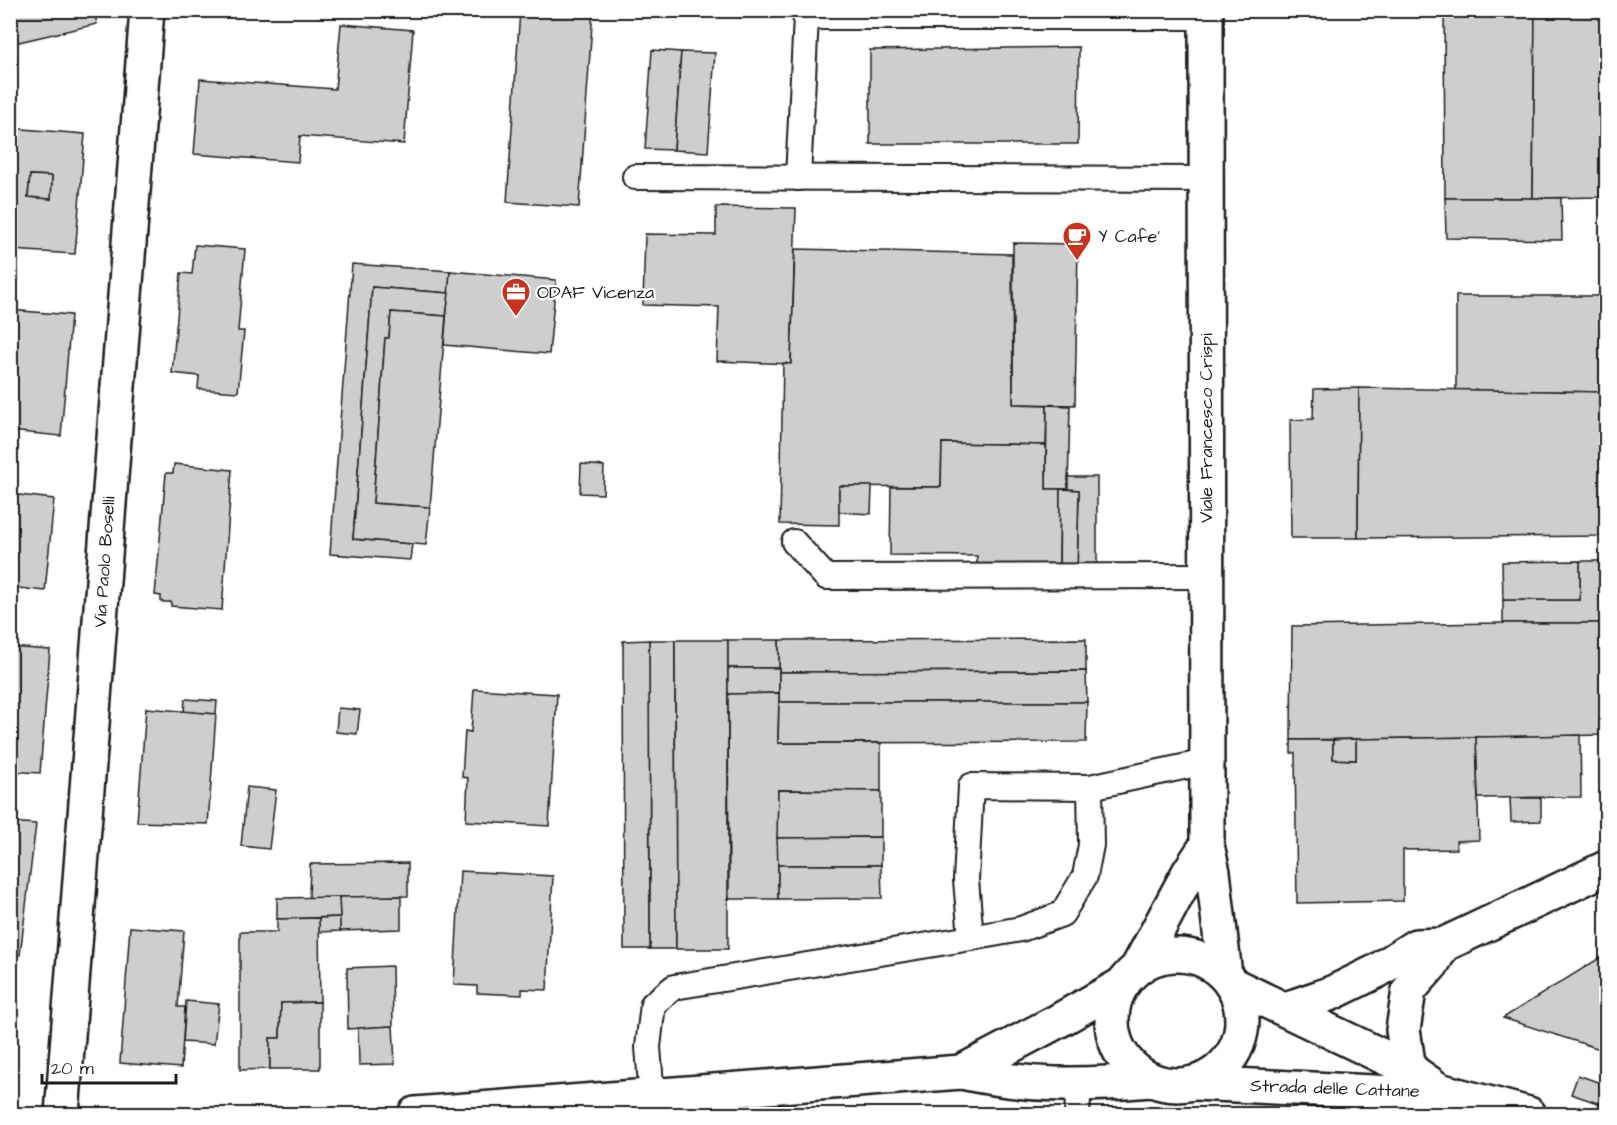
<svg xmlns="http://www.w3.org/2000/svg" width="1617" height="1125" font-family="'Architects Daughter',sans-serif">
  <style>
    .building { fill: #cecece; stroke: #1c1c1c; stroke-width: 1.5; fill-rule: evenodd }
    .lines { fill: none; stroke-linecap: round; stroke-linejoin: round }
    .service-casing { stroke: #1c1c1c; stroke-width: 28 }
    .minor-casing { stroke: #1c1c1c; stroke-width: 38 }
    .tertiary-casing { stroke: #1c1c1c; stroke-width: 38 }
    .service { stroke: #fff; stroke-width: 24 }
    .minor { stroke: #fff; stroke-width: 33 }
    .tertiary { stroke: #fff; stroke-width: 33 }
    .labels { text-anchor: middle; stroke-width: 4.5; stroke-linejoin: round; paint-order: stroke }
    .poi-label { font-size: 18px; fill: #1c1c1c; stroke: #fff; text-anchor: start }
    .street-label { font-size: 18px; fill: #1c1c1c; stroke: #fff }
  </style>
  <rect width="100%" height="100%" fill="#fff"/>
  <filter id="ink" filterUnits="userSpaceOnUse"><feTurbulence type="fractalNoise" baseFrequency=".0167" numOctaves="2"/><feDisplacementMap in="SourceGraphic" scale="12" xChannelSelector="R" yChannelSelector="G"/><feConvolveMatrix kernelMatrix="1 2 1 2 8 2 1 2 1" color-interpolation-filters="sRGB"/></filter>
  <g filter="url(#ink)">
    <g class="building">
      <path d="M10,10H94L97,24L10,44Z"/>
      <path d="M520,10H593L579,207L507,202Z"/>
      <path d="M1444,10H1535L1533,198H1445Z"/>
      <path d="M1535,10H1606V197L1533,198Z"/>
      <path d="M341,24L413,30L404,144L300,136L298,162L194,154L200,79L335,89Z"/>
      <path d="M1079,47L1078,144H870V50Z"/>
      <path d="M652,50L681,52L674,150L645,149Z"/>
      <path d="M681,52L715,53L708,152L674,150Z"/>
      <path d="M10,128L85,134L75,254L10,250ZM30,175L52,176L51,199L28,197Z"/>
      <path d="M30,175L52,176L51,199L28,197Z"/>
      <path d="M1445,198H1561L1562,240L1446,238Z"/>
      <path d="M716,207L796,208L791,364L717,361L719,307L643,305L645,234L716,235Z"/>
      <path d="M1013,243L1078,244L1075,405L1013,404Z"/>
      <path d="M195,245L245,249L238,331H244L238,392L198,389L199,376L172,373L181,273L192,274Z"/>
      <path d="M795,249L1012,254L1013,404L1047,405L1046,445L942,443L941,487L839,486V525L780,524L783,363L791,364Z"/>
      <path d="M352,264L450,271L449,293L372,287L353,539L412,544L410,560L330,554Z"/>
      <path d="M450,271L556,280L549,354L444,345Z"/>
      <path d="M372,287L449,293L446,316L391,312L389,338H385L373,503L430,507L426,545L353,539Z"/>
      <path d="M1456,296H1606V392L1456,390Z"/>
      <path d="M10,310L71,315L61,436L10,431Z"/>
      <path d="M391,312L446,316L430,507L373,503L385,338H389Z"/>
      <path d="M1359,388L1358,538H1291L1290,420L1313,419L1314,389Z"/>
      <path d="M1359,388L1606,392V536L1358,538Z"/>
      <path d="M1047,405L1070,406L1068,489H1046Z"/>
      <path d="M942,443L1046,445V489H1060L1059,567L977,565V556L890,555L891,487H941Z"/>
      <path d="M174,464L232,470L222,610L171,606V602H161V596L155,595L166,473H173Z"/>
      <path d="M581,464L604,466L603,494L580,493Z"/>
      <path d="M1068,477H1097V573H1077L1079,490L1068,489Z"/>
      <path d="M839,486H872L871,514L839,512Z"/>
      <path d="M1060,489L1079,490L1077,573H1059Z"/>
      <path d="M10,494L54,499L45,591L10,587Z"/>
      <path d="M1580,561H1606V623H1503V600H1580Z"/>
      <path d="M1580,561V600H1503L1502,562Z"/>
      <path d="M1503,623H1606V735L1291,740L1292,626Z"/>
      <path d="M1086,639V671L779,672V640Z"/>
      <path d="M649,640H675L676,949H650Z"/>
      <path d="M649,640L650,949H624L623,641Z"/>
      <path d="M675,640H728V949H676Z"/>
      <rect x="728" y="640" width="51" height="28"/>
      <path d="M10,647L50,650L40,773L10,771Z"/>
      <path d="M728,668H779V693L728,694Z"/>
      <path d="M1086,671L1087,702H779V672Z"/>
      <path d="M474,689L557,694L549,826L466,821L468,778L462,777L465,731L471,732Z"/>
      <path d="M779,693L778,743H881V791L778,790V899H729L728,694Z"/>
      <path d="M185,699L217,701L216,714L184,712Z"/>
      <path d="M779,702H1087L1086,742L778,743Z"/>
      <path d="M146,708L216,714L208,824L137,822Z"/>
      <path d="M338,708L360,710L357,734L336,732Z"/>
      <path d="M1580,735L1581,797L1478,798L1476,737Z"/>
      <path d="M1476,737L1479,840L1456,841L1457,849L1403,850V901L1297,903L1295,753H1291V740H1333V759L1356,760V739Z"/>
      <path d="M1356,739V760L1333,759V740Z"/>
      <path d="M247,787L276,790L269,849L241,846Z"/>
      <path d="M778,790L881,791V837L777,838Z"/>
      <path d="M1510,798H1541V821L1511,822Z"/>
      <path d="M10,822L36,824L20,955L10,954Z"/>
      <path d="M881,837V865H778L777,838Z"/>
      <path d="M408,863V896L309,898L310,864Z"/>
      <path d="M778,865H881L882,898L778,899Z"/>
      <path d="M460,871L553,876L547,990L522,989V995L477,993V986L454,985Z"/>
      <path d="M401,896V929L340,931L339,897Z"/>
      <path d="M339,897L340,917L277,919V898Z"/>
      <path d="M340,917V931L319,932V918Z"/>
      <path d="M319,918L320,1002L281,1003L280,1038H270V1069L240,1070V932H277V919Z"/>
      <path d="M130,927L184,931L178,1007H185L181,1068L120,1063Z"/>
      <path d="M1606,954V1051L1503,1018Z"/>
      <path d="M392,966L393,1026L348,1029L347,968Z"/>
      <path d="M186,1001L219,1004L214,1044L183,1042Z"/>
      <path d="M320,1002V1069H270V1038H280L281,1003Z"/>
      <path d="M393,1026L395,1064L359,1065L358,1028Z"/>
      <path d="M1578,1075L1606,1085V1106L1571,1094Z"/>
    </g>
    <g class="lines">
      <g class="service-casing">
        <g id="service">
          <path d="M635,177L1206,179"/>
          <path d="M798,178L806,17H1206"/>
          <path d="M794,542L826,577L1206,576"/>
          <path d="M971,786L1090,787L1091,845L1085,876L1062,914L1021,929L971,938L966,880Z"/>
          <path d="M1090,787L1206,762"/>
          <path d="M652,1098L648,1047L653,1004L674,987L971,938"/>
          <path d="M1077,1114L1079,1086"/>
        </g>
      </g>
      <g class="minor-casing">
        <g id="minor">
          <path d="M1286,1009L1332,993L1377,971L1416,946L1443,945L1606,868"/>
          <path d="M1409,1069L1403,1030L1409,990L1432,964L1443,945"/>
          <path d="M62,1114L147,10"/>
        </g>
      </g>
      <g class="tertiary-casing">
        <g id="tertiary">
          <path d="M1206,10L1207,845L1213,872L1225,975"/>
          <circle cx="1177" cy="1020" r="65"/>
          <path d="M1138,967L1189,872L1207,845"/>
          <path d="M1231,984L1409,1069L1439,1090"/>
          <path d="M961,1072L1058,1021L1123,984"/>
          <path d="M1195,1083L1393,1093L1439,1090L1529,1114"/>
          <path d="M415,1114L961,1072C1029,1087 1082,1086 1151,1080"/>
        </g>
      </g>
      <use href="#service" class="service"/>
      <use href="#minor" class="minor"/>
      <use href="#tertiary" class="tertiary"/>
    </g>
  </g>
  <defs>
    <g id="cafe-pin" transform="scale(1.5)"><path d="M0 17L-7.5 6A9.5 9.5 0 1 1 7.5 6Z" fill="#c8321e" stroke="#fff"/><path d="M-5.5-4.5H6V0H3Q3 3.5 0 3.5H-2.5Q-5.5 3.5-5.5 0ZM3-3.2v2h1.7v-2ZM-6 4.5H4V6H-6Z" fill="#fff"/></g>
    <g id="office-pin" transform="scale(1.5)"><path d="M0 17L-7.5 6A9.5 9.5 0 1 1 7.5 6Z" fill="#c8321e" stroke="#fff"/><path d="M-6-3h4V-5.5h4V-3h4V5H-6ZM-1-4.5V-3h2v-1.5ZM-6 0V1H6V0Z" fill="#fff"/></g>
  </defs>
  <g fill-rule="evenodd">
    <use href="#cafe-pin" x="1077" y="236"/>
    <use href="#office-pin" x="516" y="292"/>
  </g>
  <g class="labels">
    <g class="poi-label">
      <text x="1098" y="242">Y Cafe'</text>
      <text x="537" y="298">ODAF Vicenza</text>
    </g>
    <g class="street-label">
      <text transform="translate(1206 428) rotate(-90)" y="6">Viale Francesco Crispi</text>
      <text transform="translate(104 562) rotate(-86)" y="6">Via Paolo Boselli</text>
      <text transform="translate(1335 1088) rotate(2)" y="6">Strada delle Cattane</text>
    </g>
  </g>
  <rect width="1617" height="1125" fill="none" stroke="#fff" stroke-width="36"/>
  <rect x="18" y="18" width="1581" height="1089" fill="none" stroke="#1c1c1c" stroke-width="2" filter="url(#ink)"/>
  <path d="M42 1074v9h134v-9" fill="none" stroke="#1c1c1c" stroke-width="3"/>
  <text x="51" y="1074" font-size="18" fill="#1c1c1c" stroke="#ffffff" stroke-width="4.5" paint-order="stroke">20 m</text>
</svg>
